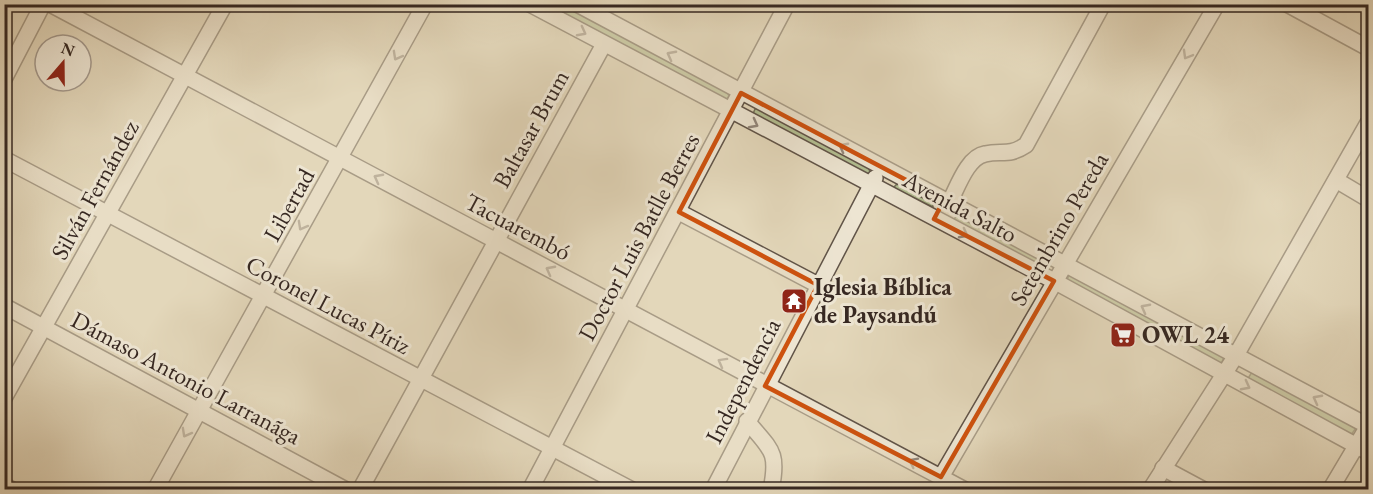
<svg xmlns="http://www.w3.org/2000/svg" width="1373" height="494" font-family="'EB Garamond',serif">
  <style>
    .green { fill: #b2be91; stroke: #74735a; stroke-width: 1.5 }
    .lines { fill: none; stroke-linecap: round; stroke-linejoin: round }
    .minor-casing { stroke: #615448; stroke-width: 18 }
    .minor { stroke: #ede5d2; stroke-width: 15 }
    .oneway { stroke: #92867a }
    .marked { fill: none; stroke: #cd520f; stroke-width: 4.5; stroke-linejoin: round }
    .labels { text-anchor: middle; stroke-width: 6; stroke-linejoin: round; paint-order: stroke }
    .street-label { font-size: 24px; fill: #362822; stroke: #ede5d2 }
    .poi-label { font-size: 24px; font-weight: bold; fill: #362822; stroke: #ede5d2; text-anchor: start }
  </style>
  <rect width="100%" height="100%" fill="#e3d7ba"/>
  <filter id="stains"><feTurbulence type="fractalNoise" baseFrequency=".00333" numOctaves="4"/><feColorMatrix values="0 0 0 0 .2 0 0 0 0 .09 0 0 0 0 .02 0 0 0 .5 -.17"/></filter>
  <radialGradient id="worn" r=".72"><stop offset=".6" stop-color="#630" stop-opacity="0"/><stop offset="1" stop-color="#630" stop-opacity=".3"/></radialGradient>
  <g class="green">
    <path d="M540,5H563L727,92L729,96L726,100Z"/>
    <path d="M755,109H760L869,168L870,174L868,176L753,114Z"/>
    <path d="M898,183L933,201V207L893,188Z"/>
    <path d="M957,214L1045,260L1046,267L1043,268L953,222Z"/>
    <path d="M1070,273L1225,355L1221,364L1066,282Z"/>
    <path d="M1252,372L1356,428L1351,435L1247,380Z"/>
  </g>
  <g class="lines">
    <g class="minor-casing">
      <g id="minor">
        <path d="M50,4L965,490"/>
        <path d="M530,4L1054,281L1368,452"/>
        <path d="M577,4L1368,426L1330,490"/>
        <path d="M1287,4L1368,48"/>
        <path d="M4,79L43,4"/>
        <path d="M4,159L632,490"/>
        <path d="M1336,180L1368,199"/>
        <path d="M949,203C957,189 967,157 985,154C1002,150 1008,157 1026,145L1103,4"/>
        <path d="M679,212L818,285"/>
        <path d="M4,306L346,490"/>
        <path d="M4,398L225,4"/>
        <path d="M747,421C771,450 779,451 771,490"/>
        <path d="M1163,468L1204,490"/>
        <path d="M941,477L1217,4"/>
        <path d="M4,485L12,490"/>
        <path d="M155,490L425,4"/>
        <path d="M360,490L604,44"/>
        <path d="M530,490L787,4"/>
        <path d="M713,490L875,178"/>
        <path d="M1150,490L1235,357L1368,123"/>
      </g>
    </g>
    <use href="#minor" class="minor"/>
  </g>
  <defs><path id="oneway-chevron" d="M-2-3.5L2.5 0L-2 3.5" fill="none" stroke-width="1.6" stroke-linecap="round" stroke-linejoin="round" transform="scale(1.5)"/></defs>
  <g class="oneway">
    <use href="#oneway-chevron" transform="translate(582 32) rotate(28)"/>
    <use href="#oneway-chevron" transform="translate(671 55) rotate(-152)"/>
    <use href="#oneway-chevron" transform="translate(1187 55) rotate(120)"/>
    <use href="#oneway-chevron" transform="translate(397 56) rotate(119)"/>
    <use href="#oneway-chevron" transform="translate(754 124) rotate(28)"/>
    <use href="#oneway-chevron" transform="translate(843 147) rotate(-152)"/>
    <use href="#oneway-chevron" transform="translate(378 178) rotate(-152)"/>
    <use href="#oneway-chevron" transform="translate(302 226) rotate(119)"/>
    <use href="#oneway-chevron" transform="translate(964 234) rotate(28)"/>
    <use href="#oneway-chevron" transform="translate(550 270) rotate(-152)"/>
    <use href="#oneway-chevron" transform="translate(1145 308) rotate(-152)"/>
    <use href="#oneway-chevron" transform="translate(722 362) rotate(-151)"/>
    <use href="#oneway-chevron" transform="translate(1246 386) rotate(28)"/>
    <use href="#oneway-chevron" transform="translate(1317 399) rotate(-152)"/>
    <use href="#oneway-chevron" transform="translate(186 433) rotate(119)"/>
    <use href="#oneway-chevron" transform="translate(913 462) rotate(-153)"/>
  </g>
  <path d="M0 0H1373V494H0ZM741,93L944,200L934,219L1054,281L941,477L765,386L818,285L679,212Z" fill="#e3d7ba" fill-opacity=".55" fill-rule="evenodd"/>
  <path class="marked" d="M741,93L944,200L934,219L1054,281L941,477L765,386L818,285L679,212Z"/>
  <defs>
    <g id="temple-square" transform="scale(1.35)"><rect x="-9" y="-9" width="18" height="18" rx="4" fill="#8f2418" stroke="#ede5d2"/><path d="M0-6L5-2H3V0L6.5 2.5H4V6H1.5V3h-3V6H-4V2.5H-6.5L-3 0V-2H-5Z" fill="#fff"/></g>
    <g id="supermarket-square" transform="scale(1.35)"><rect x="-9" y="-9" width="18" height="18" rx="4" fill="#8f2418" stroke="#ede5d2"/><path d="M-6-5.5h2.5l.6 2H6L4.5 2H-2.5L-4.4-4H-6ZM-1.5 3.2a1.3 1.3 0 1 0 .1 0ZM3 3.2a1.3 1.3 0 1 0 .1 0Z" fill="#fff"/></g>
  </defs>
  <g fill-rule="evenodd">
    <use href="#temple-square" x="794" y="301"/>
    <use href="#supermarket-square" x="1123" y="335"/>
  </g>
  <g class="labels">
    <g class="street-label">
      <text transform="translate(531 129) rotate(-61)" y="8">Baltasar Brum</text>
      <text transform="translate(95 190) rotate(-61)" y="8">Silván Fernández</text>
      <text transform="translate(289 205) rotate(-61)" y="8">Libertad</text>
      <text transform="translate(960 207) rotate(28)" y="8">Avenida Salto</text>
      <text transform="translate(518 227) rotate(28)" y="8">Tacuarembó</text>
      <text transform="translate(1059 229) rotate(-60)" y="8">Setembrino Pereda</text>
      <text transform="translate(639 237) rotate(-62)" y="8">Doctor Luis Batlle Berres</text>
      <text transform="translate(328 305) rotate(28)" y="8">Coronel Lucas Píriz</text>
      <text transform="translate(186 378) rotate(28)" y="8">Dámaso Antonio Larranãga</text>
      <text transform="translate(743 381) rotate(-63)" y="8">Independencia</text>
    </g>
    <g class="poi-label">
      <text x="814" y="295">Iglesia Bíblica<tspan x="814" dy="28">de Paysandú</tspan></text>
      <text x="1142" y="343">OWL 24</text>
    </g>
  </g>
  <rect width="1373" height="494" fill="none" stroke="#e3d7ba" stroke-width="24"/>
  <rect x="6" y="6" width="1361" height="482" fill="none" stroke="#362822" stroke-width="3"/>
  <rect x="12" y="12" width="1349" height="470" fill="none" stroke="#362822" stroke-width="1.5"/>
  <g transform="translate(63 63) rotate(20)"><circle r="28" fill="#ede5d2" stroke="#a4998c" stroke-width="1.5"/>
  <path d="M0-4.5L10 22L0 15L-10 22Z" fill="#8f2418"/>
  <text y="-9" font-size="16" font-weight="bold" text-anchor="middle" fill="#362822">N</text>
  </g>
  <rect width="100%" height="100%" filter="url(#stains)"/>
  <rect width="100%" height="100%" fill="url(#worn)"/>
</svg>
